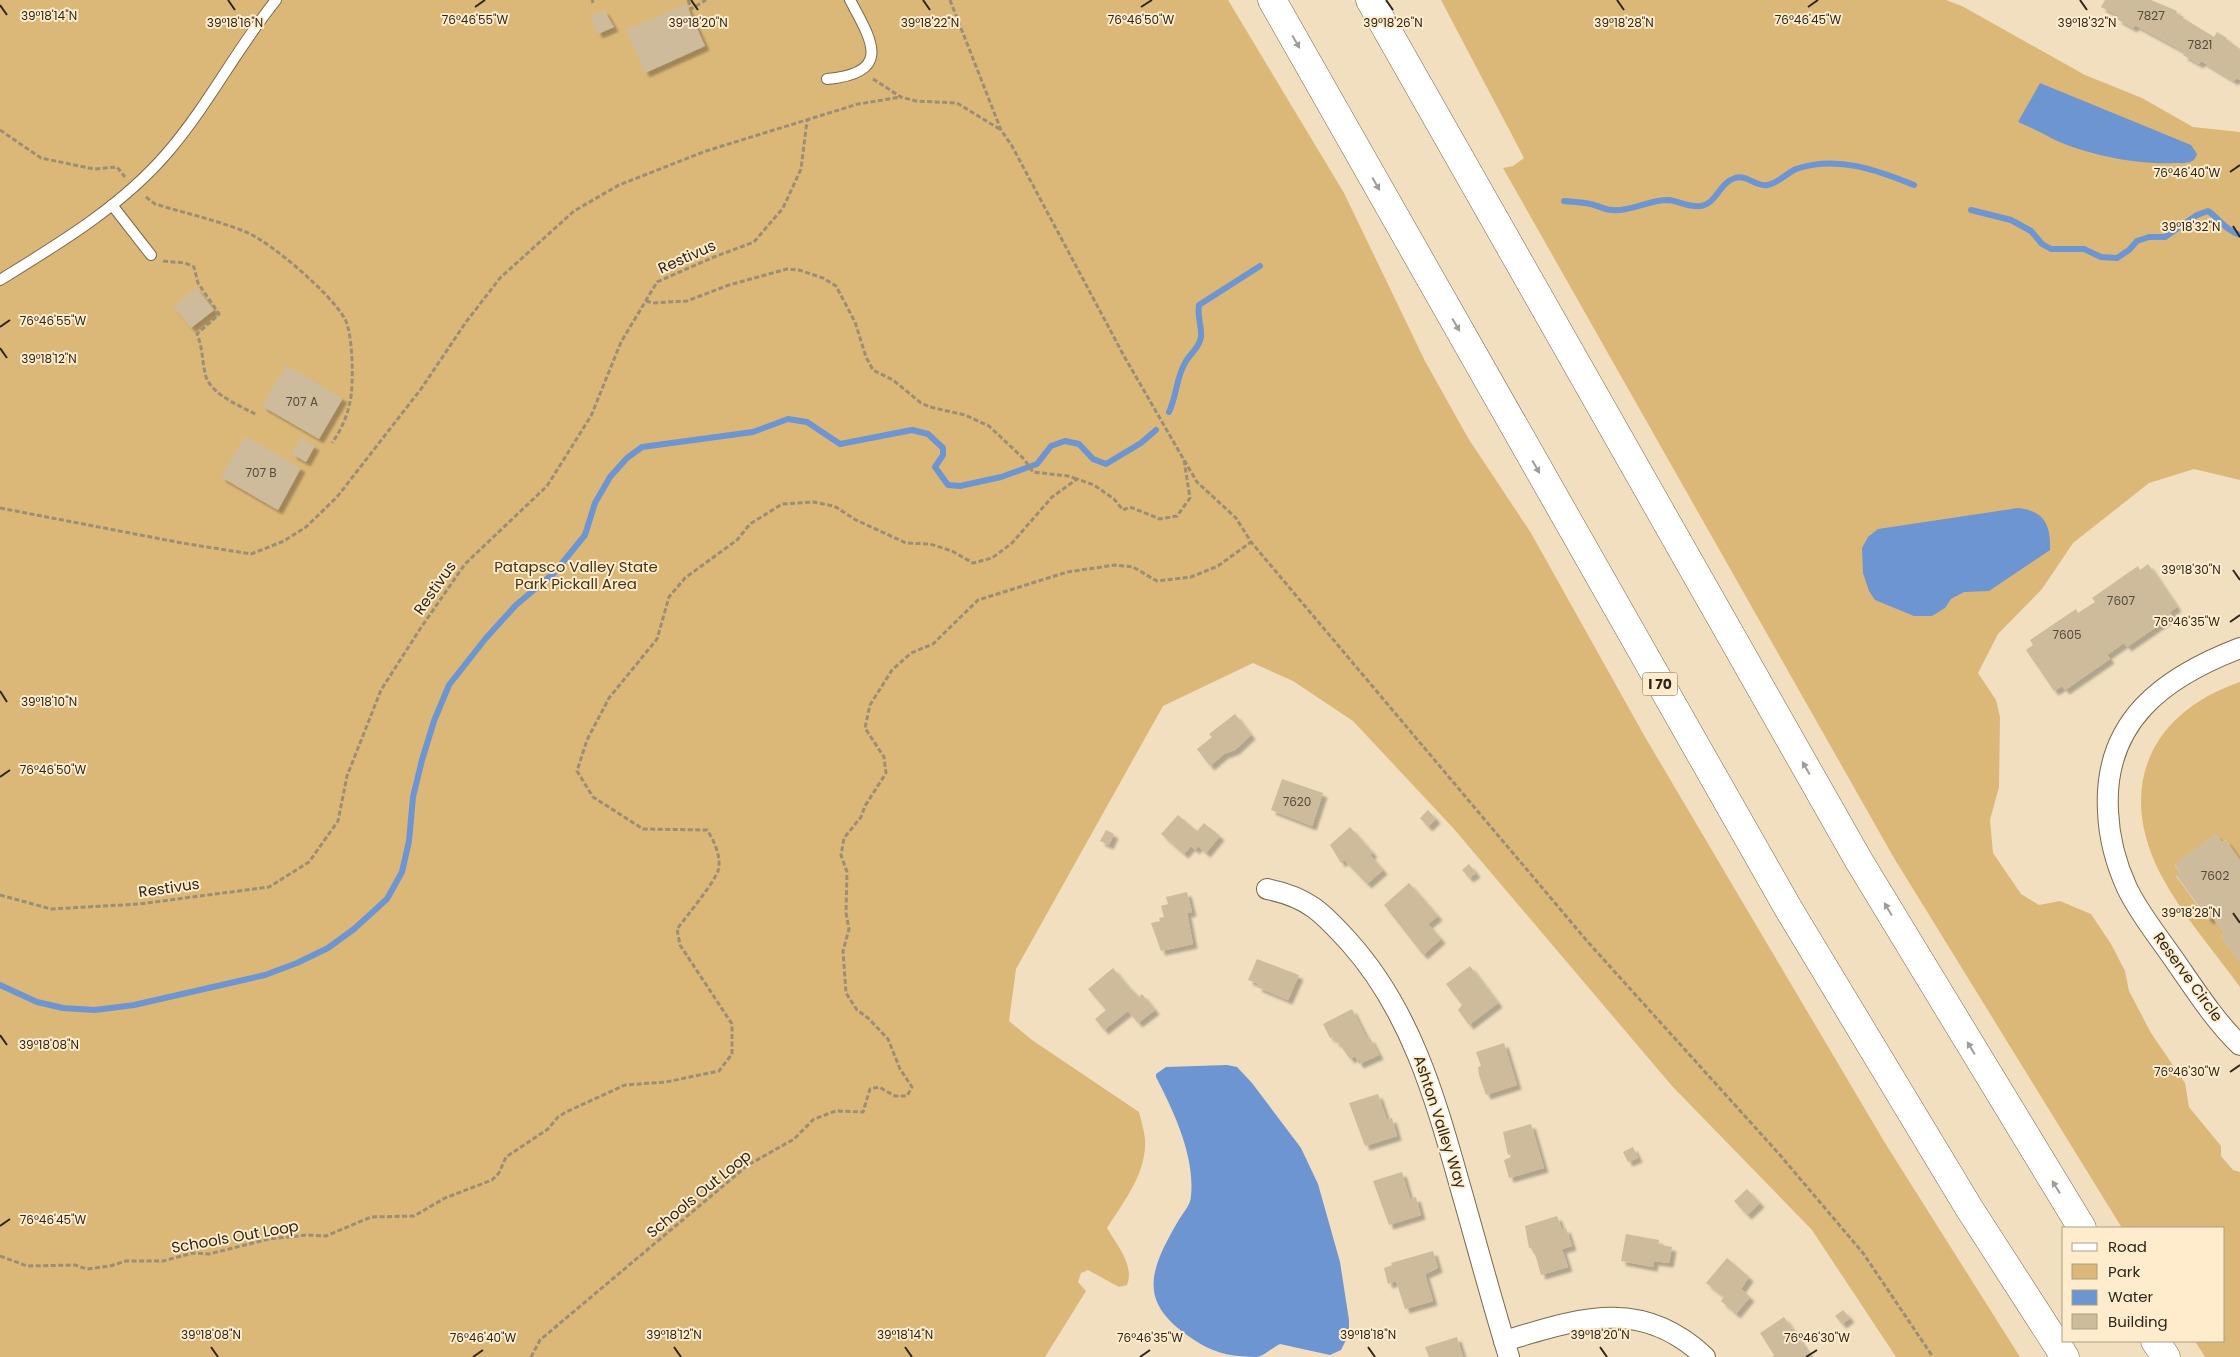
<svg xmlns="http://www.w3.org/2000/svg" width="2240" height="1357" font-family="Poppins,sans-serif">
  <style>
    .green { fill: #dcb878 }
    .water { fill: #6c95d1 }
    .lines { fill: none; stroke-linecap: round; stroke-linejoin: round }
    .stream { stroke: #6c95d1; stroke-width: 6 }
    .building { fill: #cdbb9c; filter: url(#shadow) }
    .lane-casing { stroke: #79694c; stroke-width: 12 }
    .street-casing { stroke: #79694c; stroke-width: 22 }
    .highway-casing { stroke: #79694c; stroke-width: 29 }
    .path { stroke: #9b8e77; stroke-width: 3; stroke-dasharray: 5 2.5; stroke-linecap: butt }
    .lane { stroke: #fff; stroke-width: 10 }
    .street { stroke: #fff; stroke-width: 20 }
    .highway { stroke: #fff; stroke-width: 28 }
    .oneway { fill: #a09d98 }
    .ticks { fill: none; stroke: #2d261a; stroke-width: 2 }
    .labels { text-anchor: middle; stroke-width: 4; stroke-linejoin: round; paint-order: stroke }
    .number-label { font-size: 12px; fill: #554b3a }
    .shield { fill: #ffeccc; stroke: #6c614f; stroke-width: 1 }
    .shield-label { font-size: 14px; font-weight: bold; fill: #2d261a }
    .street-label { font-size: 15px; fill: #2d261a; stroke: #ffeccc }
    .park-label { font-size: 15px; fill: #453415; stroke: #ffeccc }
    .ticks-label { font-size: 12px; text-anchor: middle; fill: #2d261a; stroke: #ffeccc; stroke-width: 4; stroke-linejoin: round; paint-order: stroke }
  </style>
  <defs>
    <filter id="shadow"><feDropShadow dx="4.5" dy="4.5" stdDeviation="1" flood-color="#0004"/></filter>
  </defs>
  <rect width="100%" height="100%" fill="#f1dfbf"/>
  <g class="green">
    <path d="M0,0H1228L1344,193L1425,361L1468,438L1531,533L1645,737L1885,1143L2020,1357H1896L1812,1230L1672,1086L1454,829L1353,721L1293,681L1253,663L1163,706L1016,969L1009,1021L1032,1040L1139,1112C1141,1120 1144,1130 1145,1139C1147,1173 1124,1201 1107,1228C1116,1244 1135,1265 1127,1285L1119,1287L1088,1270L1081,1273L1078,1282L1086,1291L1045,1357H0Z"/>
    <path d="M1441,0H1946L1962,6L2085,75L2142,98L2193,127L2240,132V480L2194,469L2149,483L2073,543L2042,589L1998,634L1978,673L1996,700L2000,717L1999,787L1990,820L1993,853L2021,894L2039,905L2060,901L2091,914L2111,944L2125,971L2129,991L2151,1033L2185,1083L2189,1107L2221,1146V1156L2233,1170L2240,1172V1357H2205L2195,1341H2224V1228H2122L1894,858L1503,168L1513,166L1524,158Z"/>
    <path d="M2240,682V860L2226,840L2222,842L2216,834L2175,865L2180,873L2176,876L2208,920L2212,917L2224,933L2221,936L2240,963V987C2214,951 2182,915 2161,875C2116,789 2149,713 2240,682Z"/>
  </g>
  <g class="water">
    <path d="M2040,83L2191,145L2197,154C2194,165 2184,163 2175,163C2137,165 2087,155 2053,139C2042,133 2030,127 2018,122Z"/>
    <path d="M2018,508C2044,511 2051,524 2050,550L1989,591L1964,592L1951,599L1945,608L1932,616H1914L1875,600L1869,591L1863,573L1862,548L1868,537L1878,529Z"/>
    <path d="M1227,1065L1237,1067L1252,1083L1301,1148L1318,1184L1340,1262L1349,1320V1334L1341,1350L1330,1355L1280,1344C1273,1347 1264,1356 1257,1357C1236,1357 1216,1354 1199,1343C1140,1306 1145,1278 1177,1223C1181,1215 1191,1205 1191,1196C1195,1156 1174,1112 1156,1077V1074L1166,1067Z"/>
  </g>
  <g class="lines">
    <g class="stream">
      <path d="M1564,201C1572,202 1581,202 1590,204C1597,205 1605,210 1612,210C1630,212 1648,200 1668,200C1679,201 1690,208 1701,206C1717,203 1719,183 1735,178C1747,174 1755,187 1767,185C1777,184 1787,173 1796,169C1837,155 1877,170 1914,185"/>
      <path d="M1971,210L2011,220L2031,231L2042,244L2051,249H2084L2101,257L2117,258L2129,250L2137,241L2149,237H2165L2197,215L2208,211C2220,219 2225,230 2240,235"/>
      <path d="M1169,412C1177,395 1176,378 1185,363C1190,353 1199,349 1201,337C1202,326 1197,318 1199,305L1260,266"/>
      <path d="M0,985L37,1002L63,1008L95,1010L134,1005L265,975L297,963L328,948L354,929L387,899L402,872L409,841L413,797L422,760L434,721L449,685L486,638L516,605L554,573L585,535L595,503L610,477L627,458L642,447L753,432L788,419L807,422L840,444L912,430L928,434L943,448V455L935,467L948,485L960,486L1001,477L1037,464L1051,446L1065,441L1079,444L1093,459L1106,464L1141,443L1156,430"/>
    </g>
  </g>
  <g class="building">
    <path d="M2105,0H2151L2177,11L2176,13L2184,17L2183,18L2214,37L2217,32L2227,38L2226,39L2240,49V80L2236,78L2234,81L2201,61L2199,64L2183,55L2185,52L2135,25L2133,28L2117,19L2119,16L2101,7Z"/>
    <path d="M686,4L705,46L645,73L626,30Z"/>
    <path d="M604,10L614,27L598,34L590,16Z"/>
    <path d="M196,288L214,310L191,328L173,306Z"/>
    <path d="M286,365L343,398L319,439L262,406Z"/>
    <path d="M245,436L301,468L278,510L221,477Z"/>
    <path d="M301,438L315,446L306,462L292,454Z"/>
    <path d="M2148,564L2177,607L2170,612L2172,616L2127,647L2124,643L2107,655L2110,659L2065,690L2062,686L2054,691L2026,650L2033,645L2030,640L2076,609L2078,613L2095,602L2092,598L2138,566L2140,570Z"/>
    <path d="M1235,714L1251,735L1235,750L1224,754L1210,766L1197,749L1212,737L1209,734Z"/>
    <path d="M1282,779L1323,793L1312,826L1271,810Z"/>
    <path d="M1428,810L1436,819L1428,827L1420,818Z"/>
    <path d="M1178,815L1197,831L1204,823L1220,836L1206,853L1198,846L1195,850L1191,846L1184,854L1161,834Z"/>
    <path d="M1350,827L1373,853L1370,855L1383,870L1367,884L1344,860L1341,863L1330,845Z"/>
    <path d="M1106,830L1114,834L1109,845L1100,841Z"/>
    <path d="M2216,834L2222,842L2226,840L2240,860V963L2221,936L2224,933L2212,917L2209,920L2176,875L2180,873L2175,864Z"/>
    <path d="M1469,864L1476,873L1469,878L1462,870Z"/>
    <path d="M1409,883L1438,916L1428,924L1441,939L1423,955L1384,905Z"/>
    <path d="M1187,892L1192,912L1187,913L1193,944L1161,951L1151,923L1160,921L1159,918L1164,917L1161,906L1168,904L1166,897Z"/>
    <path d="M1257,959L1299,975L1288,1000L1257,987L1259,984L1248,980Z"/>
    <path d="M1470,966L1498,1003L1469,1025L1458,1010L1462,1005L1446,984Z"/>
    <path d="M1113,968L1126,984L1139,997L1142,994L1155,1010L1138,1023L1128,1011L1104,1030L1095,1019L1106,1010L1088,989Z"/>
    <path d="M1352,1009L1367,1039L1370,1038L1379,1055L1359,1064L1355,1056L1350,1059L1338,1042L1336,1043L1333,1037L1330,1038L1323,1024Z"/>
    <path d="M1504,1043L1517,1085L1486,1095L1479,1075L1478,1067L1481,1066L1476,1052Z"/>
    <path d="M1378,1094L1387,1120L1392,1118L1397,1136L1365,1146L1349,1103Z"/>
    <path d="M1531,1124L1544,1168L1509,1178L1504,1160L1511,1157L1510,1154L1508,1155L1503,1132Z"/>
    <path d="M1633,1147L1638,1158L1628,1162L1623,1152Z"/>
    <path d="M1402,1172L1410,1199L1416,1197L1421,1215L1389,1225L1373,1181Z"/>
    <path d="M1747,1189L1760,1203L1747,1215L1734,1201Z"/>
    <path d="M1557,1216L1562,1230L1566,1228L1572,1246L1562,1249L1568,1267L1541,1275L1536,1257L1531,1248H1529L1525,1226Z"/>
    <path d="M1626,1234L1659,1240L1658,1244L1672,1247L1669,1263L1654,1261L1653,1267L1621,1261Z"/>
    <path d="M1433,1251L1438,1268L1425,1274L1433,1301L1405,1309L1396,1281L1388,1284L1384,1268L1392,1265L1391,1263Z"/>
    <path d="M1727,1258L1749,1277L1741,1289L1750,1297L1736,1314L1721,1301L1724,1297L1706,1283Z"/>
    <path d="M1843,1310L1850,1318L1842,1324L1835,1316Z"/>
    <path d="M1784,1317L1810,1355L1807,1357H1772L1774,1355L1760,1333Z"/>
    <path d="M1457,1337L1463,1357H1429L1425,1347Z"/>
  </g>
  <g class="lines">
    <g class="lane-casing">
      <g id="lane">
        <path d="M827,79C893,73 872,41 850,0"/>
        <path d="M112,205L151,255"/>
        <path d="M0,280C60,243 122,206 168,152C209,104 237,48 276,0"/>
      </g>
    </g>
    <g class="street-casing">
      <g id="street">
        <path d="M2240,648C2164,677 2103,721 2108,811C2109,837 2116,864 2127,888C2139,913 2157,935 2173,958C2194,988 2214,1020 2240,1045"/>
        <path d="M1267,889C1308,897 1323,913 1350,943C1415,1016 1438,1109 1464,1200C1479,1253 1493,1305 1509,1357"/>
        <path d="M1504,1341C1579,1319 1640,1296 1705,1357"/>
      </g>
    </g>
    <g class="highway-casing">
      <g id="highway">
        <path d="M1272,0L1788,908L1969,1208L2065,1357"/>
        <path d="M1370,0L1859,861L2082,1228"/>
        <path d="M2155,1341L2166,1357"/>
      </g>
    </g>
    <g class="path">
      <path d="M592,0L593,3"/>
      <path d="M688,0L691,9L706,0"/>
      <path d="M950,0L1001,130L1012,146L1124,356L1184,460L1197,482L1236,518L1251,542L1587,941L1780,1155L1863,1253L1933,1357"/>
      <path d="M873,79L901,97L916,101L957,103L1001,130"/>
      <path d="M0,130L41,158L94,169L117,167L125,177"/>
      <path d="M146,197L155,204C185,213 216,220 246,232C272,243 331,294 345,319C353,334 354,385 350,402C347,417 341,430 332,443"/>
      <path d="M163,261L185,263L194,267L198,283L219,314L197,334C203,348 202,363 206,377C213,396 241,406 257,415"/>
      <path d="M646,301L653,303L687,301L729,285L787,269L799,270L823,278L836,286L855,322L866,357L873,370L893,380L921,403L930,407L965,415L989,426L1024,459L1033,472L1068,476L1077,479"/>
      <path d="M0,508L182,543L251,554L284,541L306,527L337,497L421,389L466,322L500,278L574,211L619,185L706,151L858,104L901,97"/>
      <path d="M0,895L51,909L139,904L269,887L309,862L338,821L347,776L381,690L420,629L465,564L547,486L591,416L621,342L657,282L714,257L754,242L783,208L801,169L807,121"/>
      <path d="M0,1256L27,1266L75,1265L87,1269L110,1266L126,1261H163L193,1253L209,1254L269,1239L307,1235L326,1236L371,1217L414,1216L445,1198L492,1180L499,1173L506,1157L548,1129L558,1117L566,1112L625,1085L666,1082L719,1071L732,1054V1024L680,945L677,929C687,916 713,884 718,871C722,858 714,840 707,830L643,829L593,797L577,771L587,740L609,698L657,639L669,597L685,578L737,540L750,524L782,504L813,502L834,506L856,520L906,543L930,544L952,551L973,563L992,558L1012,543L1052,497L1077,479L1094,485L1114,499L1123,510L1130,507L1160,519L1177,516L1190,498L1184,460"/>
      <path d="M531,1357L540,1340L748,1165L794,1139L814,1119L836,1111L863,1112L870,1089L879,1087L895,1096H907L912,1087L900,1069L888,1039L868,1018L857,1010L846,993L843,951L849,929L846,913L847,872L841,855L844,838L861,817L865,806L886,773L884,757L865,728L870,705L892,670L911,653L933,644L978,600L1067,572L1115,565L1133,567L1157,581L1191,577L1218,566L1251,542"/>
    </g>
    <use href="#lane" class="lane"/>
    <use href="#street" class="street"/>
    <use href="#highway" class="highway"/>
  </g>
  <defs><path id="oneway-solid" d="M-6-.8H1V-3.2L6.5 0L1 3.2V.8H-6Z" transform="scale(1.25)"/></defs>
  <g class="oneway">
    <use href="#oneway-solid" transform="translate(1296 42) rotate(60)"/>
    <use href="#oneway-solid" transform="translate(1376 184) rotate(60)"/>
    <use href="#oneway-solid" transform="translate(1456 325) rotate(60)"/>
    <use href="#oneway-solid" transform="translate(1536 467) rotate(60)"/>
    <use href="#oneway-solid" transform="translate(1806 768) rotate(-120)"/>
    <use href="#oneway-solid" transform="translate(1888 909) rotate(-121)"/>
    <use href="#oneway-solid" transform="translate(1971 1048) rotate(-121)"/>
    <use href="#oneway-solid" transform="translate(2056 1187) rotate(-122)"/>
  </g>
  <path class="ticks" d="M228,0L235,10M691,0L698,10M923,0L930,10M1386,0L1393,10M1617,0L1624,10M2080,0L2087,10M0,5L7,15M475,7L485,0M1141,7L1152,0M1808,7L1818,0M2230,172L2240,165M2233,226L2240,237M0,327L10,320M0,348L7,358M2233,570L2240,580M2230,622L2240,615M0,691L7,702M0,777L10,770M2233,913L2240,923M0,1035L7,1045M2230,1072L2240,1065M0,1226L10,1219M211,1347L218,1357M674,1347L681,1357M905,1347L912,1357M1368,1347L1375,1357M1600,1347L1607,1357M473,1357L483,1350M1140,1357L1150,1350M1806,1357L1817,1350"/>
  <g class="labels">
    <g class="number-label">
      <text x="2151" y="20">7827</text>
      <text x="2200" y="49">7821</text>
      <text x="302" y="406">707 A</text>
      <text x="261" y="477">707 B</text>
      <text x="2121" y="605">7607</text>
      <text x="2067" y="639">7605</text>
      <text x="1297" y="806">7620</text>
      <text x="2215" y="880">7602</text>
    </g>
    <rect class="shield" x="1642.5" y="672.5" width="35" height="23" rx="4"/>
    <g class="shield-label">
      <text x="1660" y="689">I 70</text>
    </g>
    <g class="street-label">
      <text transform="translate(687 257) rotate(-24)" y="5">Restivus</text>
      <text transform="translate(435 588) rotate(-55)" y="5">Restivus</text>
      <text transform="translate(169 888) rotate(-8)" y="5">Restivus</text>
      <text transform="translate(2188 977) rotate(54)" y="5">Reserve Circle</text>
      <text transform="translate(1440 1122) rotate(72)" y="5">Ashton Valley Way</text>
      <text transform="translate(699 1194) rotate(-39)" y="5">Schools Out Loop</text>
      <text transform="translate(235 1237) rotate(-10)" y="5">Schools Out Loop</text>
    </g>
    <g class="park-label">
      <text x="576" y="572">Patapsco Valley State<tspan x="576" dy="17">Park Pickall Area</tspan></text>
    </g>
  </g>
  <g class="ticks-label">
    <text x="49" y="20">39°18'14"N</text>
    <text x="1141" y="24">76°46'50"W</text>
    <text x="475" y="24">76°46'55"W</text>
    <text x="1808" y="24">76°46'45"W</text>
    <text x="1624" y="27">39°18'28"N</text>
    <text x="235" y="27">39°18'16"N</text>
    <text x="698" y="27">39°18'20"N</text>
    <text x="930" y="27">39°18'22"N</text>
    <text x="1393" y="27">39°18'26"N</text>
    <text x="2087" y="27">39°18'32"N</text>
    <text x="2187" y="177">76°46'40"W</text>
    <text x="2191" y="231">39°18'32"N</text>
    <text x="53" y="325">76°46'55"W</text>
    <text x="49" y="363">39°18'12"N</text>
    <text x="2191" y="574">39°18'30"N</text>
    <text x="2187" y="626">76°46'35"W</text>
    <text x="49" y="706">39°18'10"N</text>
    <text x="53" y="774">76°46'50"W</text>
    <text x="2191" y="917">39°18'28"N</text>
    <text x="49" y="1049">39°18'08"N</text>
    <text x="2187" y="1076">76°46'30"W</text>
    <text x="53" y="1224">76°46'45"W</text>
    <text x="211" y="1339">39°18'08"N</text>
    <text x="674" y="1339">39°18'12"N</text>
    <text x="905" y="1339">39°18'14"N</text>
    <text x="1368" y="1339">39°18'18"N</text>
    <text x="1600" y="1339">39°18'20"N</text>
    <text x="483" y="1342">76°46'40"W</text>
    <text x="1150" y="1342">76°46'35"W</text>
    <text x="1817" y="1342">76°46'30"W</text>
  </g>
  <rect x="2062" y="1227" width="162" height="115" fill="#ffeccc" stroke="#ab9d85"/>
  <rect x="2072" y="1243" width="25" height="8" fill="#ffffff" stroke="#ab9d85"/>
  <text x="2108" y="1252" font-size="15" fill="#2d261a">Road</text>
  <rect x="2072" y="1264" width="25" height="15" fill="#dcb878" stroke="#ab9d85"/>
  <text x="2108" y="1277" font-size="15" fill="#2d261a">Park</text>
  <rect x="2072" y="1290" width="25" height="15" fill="#6c95d1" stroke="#ab9d85"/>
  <text x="2108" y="1302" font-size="15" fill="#2d261a">Water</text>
  <rect x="2072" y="1314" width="25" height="15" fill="#cdbb9c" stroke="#ab9d85"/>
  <text x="2108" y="1327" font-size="15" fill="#2d261a">Building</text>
</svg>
